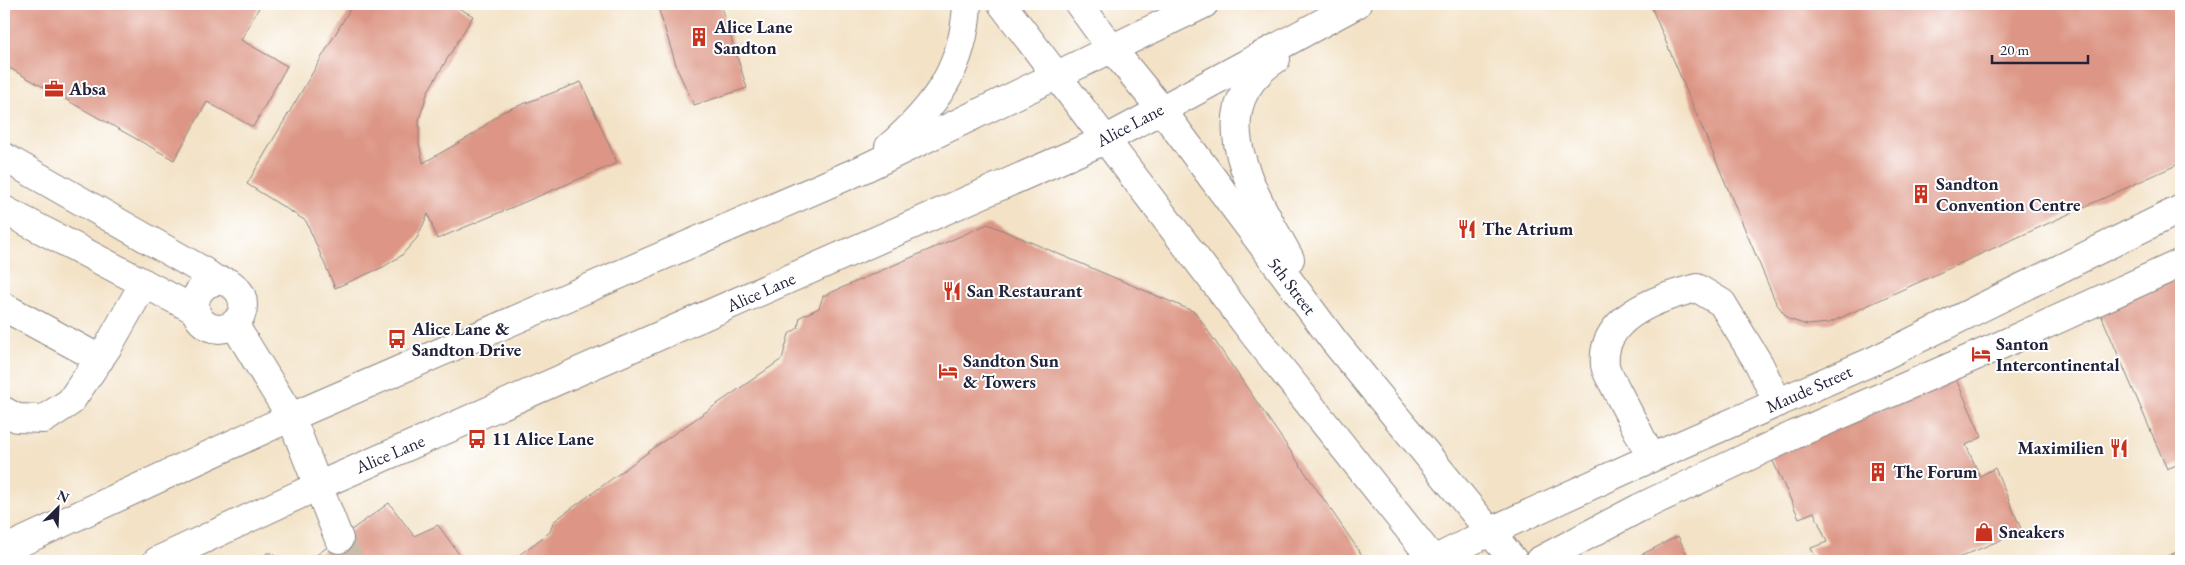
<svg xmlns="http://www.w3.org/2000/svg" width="2185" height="565" font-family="'EB Garamond',serif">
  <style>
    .building { fill: #dd9685 }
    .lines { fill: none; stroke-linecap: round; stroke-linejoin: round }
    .minor-tunnel { stroke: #c9bcaa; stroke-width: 28; stroke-dasharray: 28 14; stroke-linecap: butt }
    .minor-casing { stroke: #8a8280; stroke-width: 30 }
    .minor { stroke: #fff; stroke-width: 28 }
    .labels { text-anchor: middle; stroke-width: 4; stroke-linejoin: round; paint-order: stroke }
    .poi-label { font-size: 18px; font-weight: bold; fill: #22223b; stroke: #fff; text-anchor: start }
    .street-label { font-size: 18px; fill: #22223b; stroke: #fff }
  </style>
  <rect width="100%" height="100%" fill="#fff"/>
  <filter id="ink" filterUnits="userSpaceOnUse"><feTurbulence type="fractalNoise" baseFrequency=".02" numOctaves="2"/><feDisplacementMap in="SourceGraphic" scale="10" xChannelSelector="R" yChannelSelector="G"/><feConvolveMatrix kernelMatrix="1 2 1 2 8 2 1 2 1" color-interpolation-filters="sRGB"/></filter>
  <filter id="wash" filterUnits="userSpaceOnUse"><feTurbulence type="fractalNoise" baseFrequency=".0096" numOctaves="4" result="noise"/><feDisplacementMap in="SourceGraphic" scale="20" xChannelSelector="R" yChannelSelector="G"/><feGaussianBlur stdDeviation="1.12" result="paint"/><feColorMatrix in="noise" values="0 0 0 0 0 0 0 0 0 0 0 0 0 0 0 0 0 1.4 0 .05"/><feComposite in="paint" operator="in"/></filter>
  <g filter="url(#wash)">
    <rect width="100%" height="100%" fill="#f3e2c6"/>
    <g id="blocks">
      <g class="building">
        <path d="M4,4H261L241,40L287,66L253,127L207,102L174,160L4,65Z"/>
        <path d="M353,4H451L473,16L428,91L419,120V144L423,163L474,134L502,112L581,82L617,163L437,239L428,214L417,238L401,256L383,267L335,288L306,221L247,184Z"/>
        <path d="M657,4H720L747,88L694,105L678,71Z"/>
        <path d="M1650,4H2181V163L1829,323L1807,325L1788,319L1776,303Z"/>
        <path d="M988,224L1195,312L1366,561H511L550,532L553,522L658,445L782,359L789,334L798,328L800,317L819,308L823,296Z"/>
        <path d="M2181,274V463L2167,469L2099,310Z"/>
        <path d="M1955,377L1982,437L1966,445L1980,476L1995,468L2022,531L1951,561H1817L1811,548L1827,542L1814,512L1799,518L1771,457Z"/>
        <path d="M389,503L414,536L438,525L464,561H308Z"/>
        <path d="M1678,536L1690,561H1629Z"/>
        <path d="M2181,550V561H2156Z"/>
        <path d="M267,553H272L278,561H257Z"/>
      </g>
    </g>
  </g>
  <g filter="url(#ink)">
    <use href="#blocks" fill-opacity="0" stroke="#8a8280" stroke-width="1"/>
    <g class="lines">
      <path class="minor-tunnel" d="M339,539L350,561"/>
      <g class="minor-casing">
        <g id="minor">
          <path d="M1002,4L1256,337L1434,561"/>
          <path d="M1079,4L1112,49L1161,109L1334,341L1514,561"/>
          <path d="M1276,59C1196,111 1257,197 1290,259"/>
          <path d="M889,147C936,106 964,67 967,4"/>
          <path d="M4,157L200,269L217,281"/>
          <path d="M4,210L195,310"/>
          <circle cx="219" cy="305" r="24"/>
          <path d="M4,307L100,359"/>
          <path d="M234,324L291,417L339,539"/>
          <path d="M4,411L17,418L44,419L70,402L109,345L144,283"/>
          <path d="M1651,458C1640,435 1628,412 1616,389C1613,382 1606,373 1605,365C1600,317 1660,297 1697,288L1722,303L1759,364L1778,403"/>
          <path d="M4,550L291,417L863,169L1204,4"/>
          <path d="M157,561L320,485L1105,140L1357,4"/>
          <path d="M1432,561L1489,532L1651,458L1873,361L2181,209"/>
          <path d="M1539,561L1639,508L1794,435L2001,345L2181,263"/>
        </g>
      </g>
      <use href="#minor" class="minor"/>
    </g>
  </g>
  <defs>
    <g id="building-bare" transform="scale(1.5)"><path d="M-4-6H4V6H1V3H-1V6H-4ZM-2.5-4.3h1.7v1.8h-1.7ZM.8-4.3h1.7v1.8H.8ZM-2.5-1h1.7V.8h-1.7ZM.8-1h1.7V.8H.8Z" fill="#c8321e" stroke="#fff" stroke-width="2.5" paint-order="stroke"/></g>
    <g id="office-bare" transform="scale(1.5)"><path d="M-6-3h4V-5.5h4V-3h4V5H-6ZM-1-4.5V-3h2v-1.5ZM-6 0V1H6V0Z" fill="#c8321e" stroke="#fff" stroke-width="2.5" paint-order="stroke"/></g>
    <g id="restaurant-bare" transform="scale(1.5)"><path d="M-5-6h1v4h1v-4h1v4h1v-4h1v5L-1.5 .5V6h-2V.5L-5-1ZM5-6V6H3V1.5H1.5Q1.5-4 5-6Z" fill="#c8321e" stroke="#fff" stroke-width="2.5" paint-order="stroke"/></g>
    <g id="bus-bare" transform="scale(1.5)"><path d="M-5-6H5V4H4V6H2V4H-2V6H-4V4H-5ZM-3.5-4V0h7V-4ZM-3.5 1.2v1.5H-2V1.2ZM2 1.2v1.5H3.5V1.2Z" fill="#c8321e" stroke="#fff" stroke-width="2.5" paint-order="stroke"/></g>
    <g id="hotel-bare" transform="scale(1.5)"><path d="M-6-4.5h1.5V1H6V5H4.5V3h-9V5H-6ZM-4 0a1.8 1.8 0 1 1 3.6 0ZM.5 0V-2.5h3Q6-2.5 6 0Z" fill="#c8321e" stroke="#fff" stroke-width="2.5" paint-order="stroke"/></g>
    <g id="shop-bare" transform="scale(1.5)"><path d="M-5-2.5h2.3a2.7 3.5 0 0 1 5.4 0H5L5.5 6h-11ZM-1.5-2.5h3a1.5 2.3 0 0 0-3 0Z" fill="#c8321e" stroke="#fff" stroke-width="2.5" paint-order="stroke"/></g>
  </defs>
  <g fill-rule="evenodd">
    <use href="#building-bare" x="699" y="37"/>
    <use href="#office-bare" x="54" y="89"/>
    <use href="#building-bare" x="1921" y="194"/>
    <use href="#restaurant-bare" x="1467" y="229"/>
    <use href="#restaurant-bare" x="952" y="291"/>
    <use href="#bus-bare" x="397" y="339"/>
    <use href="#hotel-bare" x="1981" y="354"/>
    <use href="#hotel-bare" x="948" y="371"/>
    <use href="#bus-bare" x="477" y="439"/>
    <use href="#restaurant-bare" x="2119" y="448"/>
    <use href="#building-bare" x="1878" y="472"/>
    <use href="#shop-bare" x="1984" y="532"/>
  </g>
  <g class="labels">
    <g class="poi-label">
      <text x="714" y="33">Alice Lane<tspan x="714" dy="21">Sandton</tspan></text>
      <text x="69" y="95">Absa</text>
      <text x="1936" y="190">Sandton<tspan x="1936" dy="21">Convention Centre</tspan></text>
      <text x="1482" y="235">The Atrium</text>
      <text x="967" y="297">San Restaurant</text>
      <text x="412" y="335">Alice Lane &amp;<tspan x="412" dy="21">Sandton Drive</tspan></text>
      <text x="1996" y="350">Santon<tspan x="1996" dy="21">Intercontinental</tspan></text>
      <text x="963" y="367">Sandton Sun<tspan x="963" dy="21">&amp; Towers</tspan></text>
      <text x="492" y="445">11 Alice Lane</text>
      <text x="2104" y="454" text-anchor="end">Maximilien</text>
      <text x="1893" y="478">The Forum</text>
      <text x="1999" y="538">Sneakers</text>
    </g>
    <g class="street-label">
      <text transform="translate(1130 125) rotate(-28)" y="6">Alice Lane</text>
      <text transform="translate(1292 286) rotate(53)" y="6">5th Street</text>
      <text transform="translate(761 292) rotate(-24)" y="6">Alice Lane</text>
      <text transform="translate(1809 389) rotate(-24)" y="6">Maude Street</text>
      <text transform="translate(390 454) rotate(-23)" y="6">Alice Lane</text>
    </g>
  </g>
  <rect width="2185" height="565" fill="none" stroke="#fff" stroke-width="20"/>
  <g transform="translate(58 508) rotate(24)" stroke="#ffffff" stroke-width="4" paint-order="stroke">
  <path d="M0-4L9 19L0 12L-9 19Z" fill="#22223b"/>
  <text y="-8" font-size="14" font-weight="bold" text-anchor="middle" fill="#22223b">N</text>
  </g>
  <path d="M1992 55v8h96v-8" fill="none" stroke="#22223b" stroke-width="2.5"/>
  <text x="2000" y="55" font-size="15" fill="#22223b" stroke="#ffffff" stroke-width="4" paint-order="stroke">20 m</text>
</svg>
